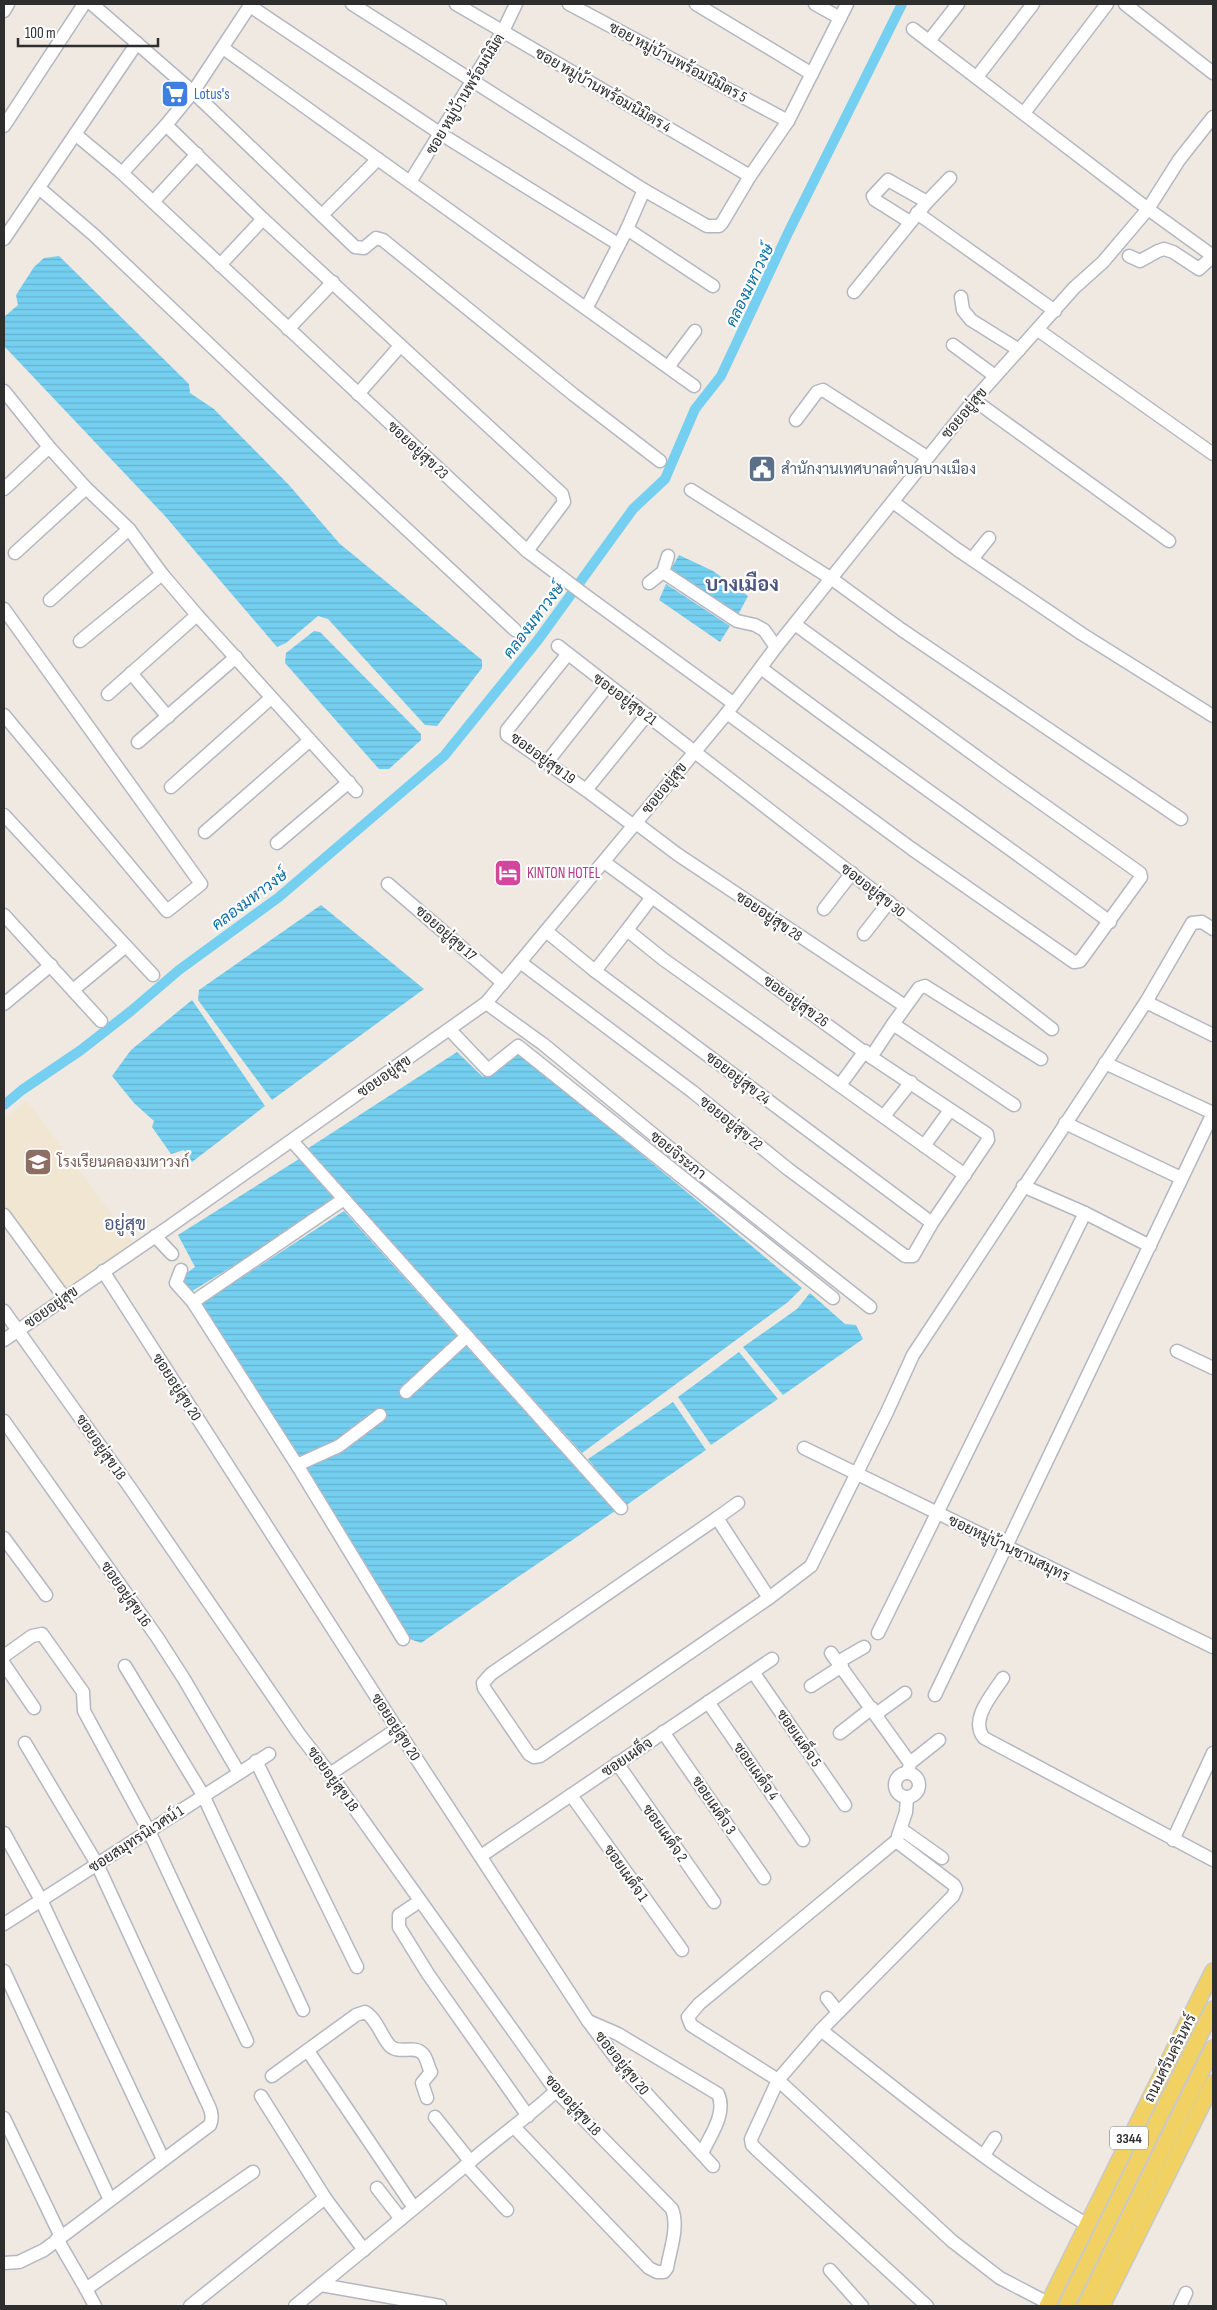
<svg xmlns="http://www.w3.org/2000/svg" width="1217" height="2310" font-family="'Sofia Sans Condensed',Sarabun,sans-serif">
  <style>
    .education { fill: #f0e6d1 }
    .water { fill: url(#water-rules) }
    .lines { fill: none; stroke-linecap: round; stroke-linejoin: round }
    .canal { stroke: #75cff0; stroke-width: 10 }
    .minor-casing { stroke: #b4b7c1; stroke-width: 15 }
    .major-casing { stroke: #c9c9c9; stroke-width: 18 }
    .minor { stroke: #fff; stroke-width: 12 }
    .major { stroke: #f2d163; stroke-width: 15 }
    .labels { text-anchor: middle; stroke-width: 4.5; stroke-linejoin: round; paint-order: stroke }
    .shield { fill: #fff; stroke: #6d6d6d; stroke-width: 1 }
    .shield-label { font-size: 14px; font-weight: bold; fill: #2e2e2e }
    .street-label { font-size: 15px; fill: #2e2e2e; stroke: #fff }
    .shop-label { font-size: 15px; fill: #366cbe; stroke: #fff; text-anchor: start }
    .service-label { font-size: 15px; fill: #4e5e75; stroke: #fff; text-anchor: start }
    .hotel-label { font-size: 15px; fill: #b23c85; stroke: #fff; text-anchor: start }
    .education-label { font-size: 15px; fill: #785e54; stroke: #fff; text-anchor: start }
    .water-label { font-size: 16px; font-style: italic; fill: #0d6fa3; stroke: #fff }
    .quarter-label { font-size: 18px; fill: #4d5680; stroke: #fff }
    .district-label { font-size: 20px; font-weight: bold; fill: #4d5680; stroke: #fff }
  </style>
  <defs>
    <pattern id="water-rules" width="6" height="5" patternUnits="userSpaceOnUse" patternTransform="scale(1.25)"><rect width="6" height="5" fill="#75cff0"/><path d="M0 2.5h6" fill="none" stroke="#66b2ce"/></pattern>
  </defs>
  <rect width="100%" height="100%" fill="#efe9e1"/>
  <path class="education" d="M27,1101L133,1243L65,1290L4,1205V1118Z"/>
  <g class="water">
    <path d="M59,256L189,384L190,393L214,409L289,485L340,544L482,660V668L437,726L425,725L328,619L318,616L286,643L277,647L165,516L4,346V317L18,305L16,295L34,267L44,258Z"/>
    <path d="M679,555L713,571L748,596L738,615L671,569Z"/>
    <path d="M666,584L730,626L720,642L659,600Z"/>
    <path d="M314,631L320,632L421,734V740L389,769H379L285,663L286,653Z"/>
    <path d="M321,905L424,989L272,1100L198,1000L199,990Z"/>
    <path d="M192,1000L265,1106L192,1162L184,1150L171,1154L152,1127L154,1121L134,1103L112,1076L131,1050Z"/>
    <path d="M515,1049L802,1288L788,1302L582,1453L307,1149L457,1052L483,1077Z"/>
    <path d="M299,1159L334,1199L332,1205L189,1293L180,1278L195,1267L178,1235Z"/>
    <path d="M344,1211L615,1511L421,1643L407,1638L196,1307Z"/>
    <path d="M810,1293L845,1324L856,1325L863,1339L783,1395L743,1347L797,1309Z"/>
    <path d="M739,1352L778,1399L711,1445L678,1397Z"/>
    <path d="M673,1402L706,1450L625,1506L588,1459Z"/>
  </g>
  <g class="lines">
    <path class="canal" d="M4,1105L22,1090L81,1050L131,1011L179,970L279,897L444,756L538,640L633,509L665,479L695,409L721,376L788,233L902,4"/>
    <g class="minor-casing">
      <g id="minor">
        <path d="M92,4L193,92L355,247L364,248L376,238L383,240L574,395L660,461"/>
        <path d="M352,4L644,190L707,226H719L722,223L750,176L788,121L847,4"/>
        <path d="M456,4L750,176"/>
        <path d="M569,4L788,121"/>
        <path d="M696,4L812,74"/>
        <path d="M815,4L840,18"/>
        <path d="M1125,4L1213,73"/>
        <path d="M250,6L441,134L618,244"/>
        <path d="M4,11L8,4"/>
        <path d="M913,29L1148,209L1213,256"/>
        <path d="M929,41L958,4"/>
        <path d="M223,48L694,386"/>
        <path d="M977,77L1033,4"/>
        <path d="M1024,113L1107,4"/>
        <path d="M166,125L263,219L562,494L564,502L561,506L527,551"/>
        <path d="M4,126L84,4"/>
        <path d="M75,134L122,173L527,551L585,595L733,703"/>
        <path d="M122,173L166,125L193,92L251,4"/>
        <path d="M410,182L503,31L516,4"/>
        <path d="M39,188L94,235L271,403L515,630"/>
        <path d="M153,202L197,154"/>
        <path d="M917,213L1055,311"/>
        <path d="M322,215L378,159"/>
        <path d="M910,222L875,200L873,196L888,180L927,202"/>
        <path d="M627,229L713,286"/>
        <path d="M4,239L137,43"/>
        <path d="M1129,256L1140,261L1158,251L1164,249L1173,252L1199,269L1213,256"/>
        <path d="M220,265L263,219"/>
        <path d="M854,292L927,202L950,178"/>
        <path d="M961,297L963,310L971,320L1019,350"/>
        <path d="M587,307L627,229L644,190"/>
        <path d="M288,329L333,282"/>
        <path d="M1038,330L1213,454"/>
        <path d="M953,345L995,376"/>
        <path d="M668,367L695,331"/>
        <path d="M4,391L49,447L86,488L129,529L162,574L197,615L356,791"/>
        <path d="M358,394L400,346"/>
        <path d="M974,400L1169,541"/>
        <path d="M796,420L817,392L823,390L927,457"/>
        <path d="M4,489L49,447"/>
        <path d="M691,490L832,579L902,630L1181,819"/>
        <path d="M893,502L958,550L1082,634L1213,716"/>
        <path d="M15,553L86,488"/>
        <path d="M972,559L989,538"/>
        <path d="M663,572L737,621L755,625L764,630L776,647"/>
        <path d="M649,583L663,572L668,556"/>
        <path d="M50,600L129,529"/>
        <path d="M4,609L201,884L167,911L4,715"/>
        <path d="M80,641L162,574"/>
        <path d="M558,646L1052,1029"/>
        <path d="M567,655L507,730V735L586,790L634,826"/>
        <path d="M761,668C876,755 994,836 1110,922"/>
        <path d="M131,673L168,717"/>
        <path d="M108,694L197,615"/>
        <path d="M727,713L912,849L1074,962L1080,961L1141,877L1140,873L1006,778L796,625"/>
        <path d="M138,742L236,657"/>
        <path d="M547,762L608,685"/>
        <path d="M171,787L271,698"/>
        <path d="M586,790L646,716"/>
        <path d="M4,815L153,975"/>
        <path d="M636,823L677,854L905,1006"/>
        <path d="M205,832L309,741"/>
        <path d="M277,843L349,782"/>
        <path d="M388,884L503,983"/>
        <path d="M652,897L627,930L663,959L965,1175"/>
        <path d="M824,909L852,873"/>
        <path d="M4,915L101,1021"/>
        <path d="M546,931L595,971L932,1223"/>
        <path d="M864,934L889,902"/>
        <path d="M520,962L693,1092L788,1169L905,1256H913L932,1223L988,1140L987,1134L871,1057L604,862"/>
        <path d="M595,971L627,930"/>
        <path d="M73,990L126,946"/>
        <path d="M1146,1002L1213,1035"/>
        <path d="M486,1003L543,1044L699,1172L870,1307"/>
        <path d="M4,1004L51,965"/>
        <path d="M450,1030L488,1070L518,1046L833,1298"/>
        <path d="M871,1057L893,1024"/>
        <path d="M840,1085L865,1051"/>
        <path d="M1014,1105L893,1024L919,988L925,986L1041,1059"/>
        <path d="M884,1116L911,1082"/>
        <path d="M1065,1123L1181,1178"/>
        <path d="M292,1141L621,1508"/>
        <path d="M924,1146L950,1110"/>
        <path d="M344,1199L193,1302L297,1465L403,1639"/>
        <path d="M1085,1213L1150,1246"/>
        <path d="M4,1215L64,1297"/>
        <path d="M155,1236L172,1254"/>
        <path d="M181,1270L176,1283L193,1302"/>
        <path d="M103,1271L397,1729L588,2021L624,2069L713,2166"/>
        <path d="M4,1311L131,1489L299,1734L330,1774L556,2091L672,2209C679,2227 670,2250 667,2268L664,2272H657L649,2268L514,2127"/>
        <path d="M4,1340L166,1229L486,1003L727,713L776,647L974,400L1074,288L1103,262L1148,209L1179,160L1213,117"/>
        <path d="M1177,1351L1213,1368"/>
        <path d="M406,1392L467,1336"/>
        <path d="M4,1421L157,1637L184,1679L239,1773"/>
        <path d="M804,1448L1213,1647"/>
        <path d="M297,1465L339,1446L380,1415"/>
        <path d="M717,1518L738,1503"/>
        <path d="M4,1538L46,1595"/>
        <path d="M769,1598L717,1518L491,1674L483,1683L484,1688L529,1754L534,1757L540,1756L769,1598L811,1566L887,1412L913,1355L1146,1002L1192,923L1202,922L1213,929"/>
        <path d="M878,1633L1085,1213L1023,1186"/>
        <path d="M831,1653L910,1763L908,1773"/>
        <path d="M4,1656L32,1636L42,1634L83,1692L84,1711L149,1831L247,2041"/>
        <path d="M838,1662L864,1647"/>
        <path d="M4,1664L34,1708"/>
        <path d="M125,1666L203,1795L303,2010"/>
        <path d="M753,1672L845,1805"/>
        <path d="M1003,1678C992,1695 969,1720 984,1738L1213,1860"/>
        <path d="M811,1686L842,1666"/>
        <path d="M935,1695L1213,1113L1105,1063"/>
        <path d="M708,1702L803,1840"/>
        <path d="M876,1714L905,1693"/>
        <path d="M663,1732L764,1878"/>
        <path d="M840,1733L872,1708"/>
        <path d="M256,1761L357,1967"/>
        <path d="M617,1763L714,1902"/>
        <path d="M910,1763L939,1740"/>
        <circle cx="907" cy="1785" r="12"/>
        <path d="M330,1774L397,1729"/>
        <path d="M571,1795L682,1950"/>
        <path d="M901,1829L942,1858"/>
        <path d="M4,1833L41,1900L163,2159"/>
        <path d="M898,1836L906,1812L907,1798"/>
        <path d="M1173,1840L1213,1753"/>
        <path d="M481,1856L772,1659"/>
        <path d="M420,1901L399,1915V1927L428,1974L528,2116"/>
        <path d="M4,1924L269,1754"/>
        <path d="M4,1971L110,2200"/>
        <path d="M827,1998L838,2012"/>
        <path d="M588,2021L618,2034L718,2094C727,2113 710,2136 702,2153"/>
        <path d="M821,2030C907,2098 992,2168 1086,2224"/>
        <path d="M308,2051L414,2208"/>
        <path d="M272,2076L356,2015L365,2012C377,2019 381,2036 390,2046C400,2055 414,2044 423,2054C427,2058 428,2067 431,2072L422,2083L427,2098"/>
        <path d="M261,2096L325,2198L364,2250"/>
        <path d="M435,2117L470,2161"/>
        <path d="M4,2118L61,2237"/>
        <path d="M984,2155L995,2138"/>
        <path d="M466,2165L507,2210"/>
        <path d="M377,2188L401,2219"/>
        <path d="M57,2239L86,2289L253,2172"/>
        <path d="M4,2263L19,2262L44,2250L210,2125C214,2116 210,2108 206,2100L97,1864L25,1743"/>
        <path d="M830,2270L862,2306"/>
        <path d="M321,2285L440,2306"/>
        <path d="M86,2289L95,2306"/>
        <path d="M190,2306L325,2198"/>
        <path d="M295,2306C354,2258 413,2209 471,2161C499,2137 529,2116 556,2091"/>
        <path d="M927,2306L757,2150L752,2145L751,2139L778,2080L821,2030L953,1896L956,1889L954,1885L896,1841L699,2004L688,2017L691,2025L700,2031L778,2080L952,2241L1000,2278L1048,2303"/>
        <path d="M1180,2306L1186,2293"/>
      </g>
    </g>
    <g class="major-casing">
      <g id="major">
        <path d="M1047,2306L1213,1971"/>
        <path d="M1066,2306L1213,2009"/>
        <path d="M1085,2306L1213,2048"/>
        <path d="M1102,2306L1213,2083"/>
      </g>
    </g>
    <use href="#minor" class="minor"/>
    <use href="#major" class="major"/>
  </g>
  <defs>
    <g id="supermarket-square" transform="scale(1.4375)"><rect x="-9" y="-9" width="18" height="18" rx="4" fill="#3f7fe0" stroke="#fff"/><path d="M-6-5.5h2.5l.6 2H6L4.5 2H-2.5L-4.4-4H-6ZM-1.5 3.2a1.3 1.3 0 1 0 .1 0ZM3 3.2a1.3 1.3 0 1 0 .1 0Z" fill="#fff"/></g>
    <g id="civic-square" transform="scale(1.4375)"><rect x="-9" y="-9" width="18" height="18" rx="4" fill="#5c6f8a" stroke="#fff"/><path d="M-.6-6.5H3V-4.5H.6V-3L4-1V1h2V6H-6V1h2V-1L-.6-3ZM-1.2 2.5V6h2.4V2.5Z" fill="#fff"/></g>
    <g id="hotel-square" transform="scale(1.4375)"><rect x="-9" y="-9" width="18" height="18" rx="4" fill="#d1479c" stroke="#fff"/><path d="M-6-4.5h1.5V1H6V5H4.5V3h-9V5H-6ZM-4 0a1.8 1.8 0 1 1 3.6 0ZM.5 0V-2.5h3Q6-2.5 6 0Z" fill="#fff"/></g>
    <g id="school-square" transform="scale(1.4375)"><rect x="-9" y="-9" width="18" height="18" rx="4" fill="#8d6e63" stroke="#fff"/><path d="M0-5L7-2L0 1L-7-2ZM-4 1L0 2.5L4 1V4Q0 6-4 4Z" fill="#fff"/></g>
  </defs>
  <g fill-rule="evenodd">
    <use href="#supermarket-square" x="175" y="94"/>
    <use href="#civic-square" x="762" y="469"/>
    <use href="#hotel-square" x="508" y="873"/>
    <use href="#school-square" x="38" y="1162"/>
  </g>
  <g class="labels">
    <rect class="shield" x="1110" y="2126.5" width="38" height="23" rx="4"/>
    <g class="shield-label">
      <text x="1129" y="2143">3344</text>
    </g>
    <g class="street-label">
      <text transform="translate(678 62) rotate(28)" y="5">ซอย หมู่บ้านพร้อมนิมิตร 5</text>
      <text transform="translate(603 90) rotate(30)" y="5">ซอย หมู่บ้านพร้อมนิมิตร 4</text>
      <text transform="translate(465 94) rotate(-59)" y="5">ซอย หมู่บ้านพร้อมนิมิต</text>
      <text transform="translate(964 413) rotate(-50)" y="5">ซอยอยู่สุข</text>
      <text transform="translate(418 450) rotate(43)" y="5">ซอยอยู่สุข 23</text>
      <text transform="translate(625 699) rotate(37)" y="5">ซอยอยู่สุข 21</text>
      <text transform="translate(543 758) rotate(36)" y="5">ซอยอยู่สุข 19</text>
      <text transform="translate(664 788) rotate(-51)" y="5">ซอยอยู่สุข</text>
      <text transform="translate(873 890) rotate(38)" y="5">ซอยอยู่สุข 30</text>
      <text transform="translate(769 916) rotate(34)" y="5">ซอยอยู่สุข 28</text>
      <text transform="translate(446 933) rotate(41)" y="5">ซอยอยู่สุข 17</text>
      <text transform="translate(796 1001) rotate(36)" y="5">ซอยอยู่สุข 26</text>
      <text transform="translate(384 1076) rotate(-35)" y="5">ซอยอยู่สุข</text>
      <text transform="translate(738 1078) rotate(37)" y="5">ซอยอยู่สุข 24</text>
      <text transform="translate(731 1123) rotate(39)" y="5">ซอยอยู่สุข 22</text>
      <text transform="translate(678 1155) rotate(39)" y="5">ซอยจิระภา</text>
      <text transform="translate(51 1307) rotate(-35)" y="5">ซอยอยู่สุข</text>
      <text transform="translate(177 1387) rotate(57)" y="5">ซอยอยู่สุข 20</text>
      <text transform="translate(101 1447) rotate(55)" y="5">ซอยอยู่สุข 18</text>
      <text transform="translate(1009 1548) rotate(26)" y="5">ซอยหมู่บ้านชานสมุทร</text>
      <text transform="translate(126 1594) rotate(55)" y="5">ซอยอยู่สุข 16</text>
      <text transform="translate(396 1727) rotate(57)" y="5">ซอยอยู่สุข 20</text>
      <text transform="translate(799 1738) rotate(55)" y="5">ซอยเผด็จ 5</text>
      <text transform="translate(627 1757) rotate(-34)" y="5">ซอยเผด็จ</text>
      <text transform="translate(756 1771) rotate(55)" y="5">ซอยเผด็จ 4</text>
      <text transform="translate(333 1779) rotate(54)" y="5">ซอยอยู่สุข 18</text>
      <text transform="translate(714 1805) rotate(56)" y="5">ซอยเผด็จ 3</text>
      <text transform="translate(665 1833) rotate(55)" y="5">ซอยเผด็จ 2</text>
      <text transform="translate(136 1839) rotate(-33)" y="5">ซอยสมุทรนิเวศน์ 1</text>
      <text transform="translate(626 1873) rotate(55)" y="5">ซอยเผด็จ 1</text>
      <text transform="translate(1170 2058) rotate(-63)" y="5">ถนนศรีนครินทร์</text>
      <text transform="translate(622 2063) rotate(51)" y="5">ซอยอยู่สุข 20</text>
      <text transform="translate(573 2105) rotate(48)" y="5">ซอยอยู่สุข 18</text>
    </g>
    <g class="shop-label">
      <text x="194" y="99">Lotus's</text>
    </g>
    <g class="service-label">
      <text x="781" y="474">สำนักงานเทศบาลตำบลบางเมือง</text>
    </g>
    <g class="hotel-label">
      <text x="527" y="878">KINTON HOTEL</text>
    </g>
    <g class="education-label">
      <text x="57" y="1167">โรงเรียนคลองมหาวงก์</text>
    </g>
    <g class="water-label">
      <text transform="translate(749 285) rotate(-64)" y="6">คลองมหาวงษ์</text>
      <text transform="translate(533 620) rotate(-53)" y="6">คลองมหาวงษ์</text>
      <text transform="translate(249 899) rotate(-37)" y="6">คลองมหาวงษ์</text>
    </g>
    <g class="quarter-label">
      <text x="125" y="1230">อยู่สุข</text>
    </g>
    <g class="district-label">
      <text x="742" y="591">บางเมือง</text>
    </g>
  </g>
  <rect width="1217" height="2310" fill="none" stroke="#2e2e2e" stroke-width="10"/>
  <path d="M18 38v8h140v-8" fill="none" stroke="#2e2e2e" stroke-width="2.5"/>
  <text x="25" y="38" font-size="15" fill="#2e2e2e" stroke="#ffffff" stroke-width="4" paint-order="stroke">100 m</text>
</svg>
